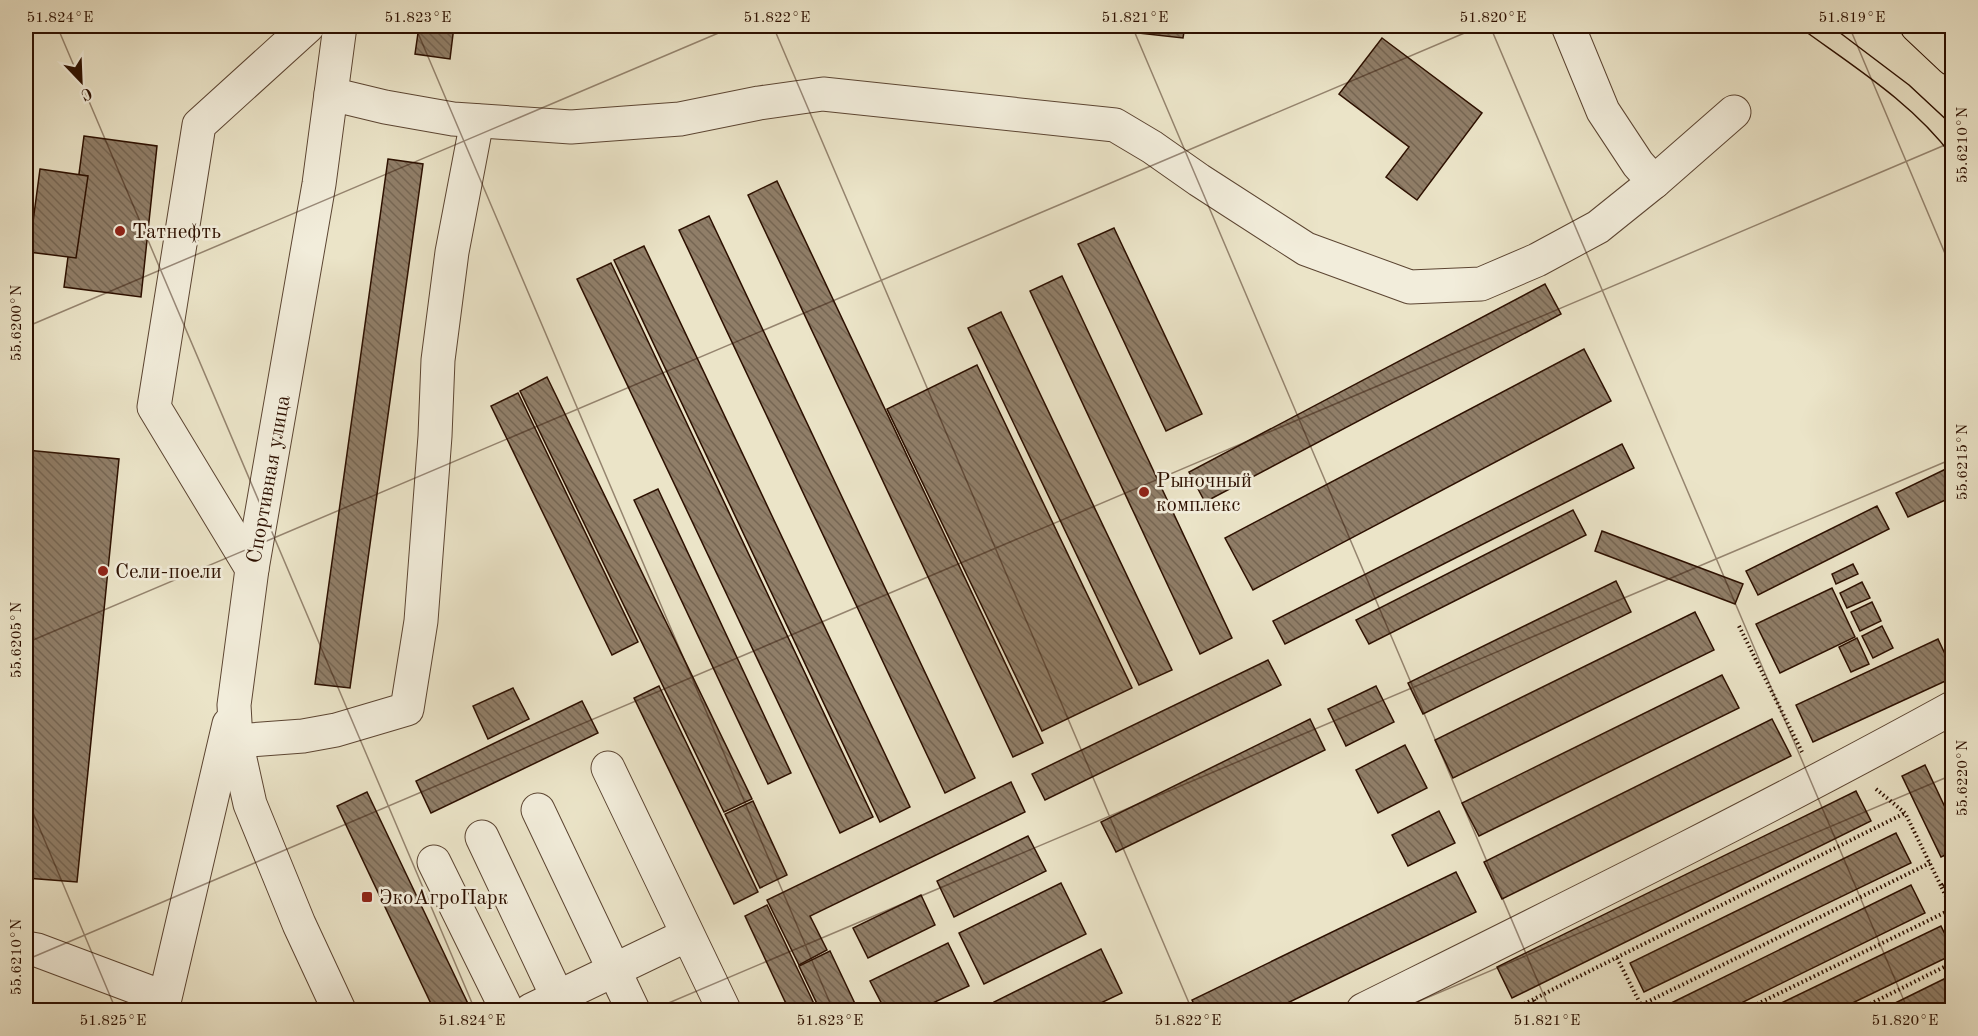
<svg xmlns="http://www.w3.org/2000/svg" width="1978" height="1036" font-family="'Old Standard TT',serif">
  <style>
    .building { fill: url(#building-back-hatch); stroke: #2d1000; stroke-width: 1.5 }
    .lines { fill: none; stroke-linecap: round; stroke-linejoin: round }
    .minor-casing { stroke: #5c4532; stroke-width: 35 }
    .major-casing { stroke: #2d1000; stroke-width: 35 }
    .path { stroke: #2d1000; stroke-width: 4; stroke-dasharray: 1.5 3; stroke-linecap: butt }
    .minor { stroke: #f2eddb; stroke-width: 33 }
    .major { stroke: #ebe4c8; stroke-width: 33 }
    .tram { stroke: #2d1000; stroke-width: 1.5 }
    .ticks { fill: none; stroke: #2d1000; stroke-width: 1.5; stroke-opacity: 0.45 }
    .poi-dot { fill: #8f2418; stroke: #f2eddb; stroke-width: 2 }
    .labels { text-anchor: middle; stroke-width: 5; stroke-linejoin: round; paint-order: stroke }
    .poi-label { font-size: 21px; fill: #2d1000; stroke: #f2eddb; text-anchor: start }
    .street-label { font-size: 21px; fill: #2d1000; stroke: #f2eddb }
    .neatline { fill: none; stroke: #2d1000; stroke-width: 2 }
    .ticks-label { font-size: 15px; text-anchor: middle; fill: #2d1000 }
  </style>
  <defs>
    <pattern id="building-back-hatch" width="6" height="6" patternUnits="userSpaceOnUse" patternTransform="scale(1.5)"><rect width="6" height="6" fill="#907e68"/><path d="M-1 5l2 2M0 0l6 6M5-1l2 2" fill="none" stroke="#766653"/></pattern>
  </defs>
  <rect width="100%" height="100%" fill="#ebe4c8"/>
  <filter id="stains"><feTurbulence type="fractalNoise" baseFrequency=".00333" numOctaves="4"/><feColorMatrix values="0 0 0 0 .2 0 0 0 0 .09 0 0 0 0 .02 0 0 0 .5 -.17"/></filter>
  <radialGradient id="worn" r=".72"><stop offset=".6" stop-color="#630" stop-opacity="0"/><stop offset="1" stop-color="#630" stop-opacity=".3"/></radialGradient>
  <g class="building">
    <path d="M419,26H454L450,59L415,54Z"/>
    <path d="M1075,26H1185L1183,38Z"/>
    <path d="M1382,38L1482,113L1417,200L1386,177L1409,147L1339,94Z"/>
    <path d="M84,136L157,146L141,297L64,287Z"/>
    <path d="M388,159L423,164L350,688L315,684Z"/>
    <path d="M40,169L88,176L76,258L29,252Z"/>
    <path d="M777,181L1043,743L1013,757L748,195Z"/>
    <path d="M709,216L975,778L945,793L679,230Z"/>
    <path d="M1114,228L1202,414L1166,431L1078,244Z"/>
    <path d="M644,246L910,807L880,822L614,260Z"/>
    <path d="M611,263L873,817L840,833L577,279Z"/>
    <path d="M1062,276L1232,638L1200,654L1030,291Z"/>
    <path d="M1545,284L1561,314L1205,502L1189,472Z"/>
    <path d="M1001,312L1172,670L1139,685L968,328Z"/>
    <path d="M1584,349L1611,401L1253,590L1225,538Z"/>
    <path d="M977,365L1132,688L1042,731L887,409Z"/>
    <path d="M547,377L752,799L724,812L520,391Z"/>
    <path d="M518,393L638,642L612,655L491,406Z"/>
    <path d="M1622,444L1634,468L1285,644L1273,621Z"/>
    <path d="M26,450L119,459L77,882L26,878Z"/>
    <path d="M1952,466V497L1908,517L1896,493Z"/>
    <path d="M658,489L791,773L768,784L634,500Z"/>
    <path d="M1877,506L1889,529L1758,595L1746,571Z"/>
    <path d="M1573,510L1586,535L1369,644L1356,620Z"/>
    <path d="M1602,531L1743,584L1735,604L1595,551Z"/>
    <path d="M1853,564L1858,574L1836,584L1832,574Z"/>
    <path d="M1616,581L1631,612L1423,714L1408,683Z"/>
    <path d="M1862,582L1870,598L1847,608L1840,593Z"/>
    <path d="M1832,588L1855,637L1780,673L1756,624Z"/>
    <path d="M1872,602L1881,621L1860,631L1851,612Z"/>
    <path d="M1695,612L1714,650L1453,778L1435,740Z"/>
    <path d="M1882,626L1893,648L1873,658L1862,636Z"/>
    <path d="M1857,638L1869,664L1851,672L1839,647Z"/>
    <path d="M1938,639L1952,669V678L1813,742L1796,705Z"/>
    <path d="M1268,660L1281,685L1045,800L1032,774Z"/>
    <path d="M1722,675L1739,708L1479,836L1462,803Z"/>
    <path d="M659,686L758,892L734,904L634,698Z"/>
    <path d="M1376,686L1394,722L1346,746L1328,709Z"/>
    <path d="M513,688L529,719L488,739L473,706Z"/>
    <path d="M582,701L598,733L431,813L416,781Z"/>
    <path d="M1310,719L1325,750L1116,852L1101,822Z"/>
    <path d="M1772,719L1791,756L1502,899L1484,862Z"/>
    <path d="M1405,745L1427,788L1378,813L1356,770Z"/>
    <path d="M1925,765L1952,822V852L1941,857L1902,776Z"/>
    <path d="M1011,782L1025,812L810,916L827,950L799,965L767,900Z"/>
    <path d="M1856,791L1871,821L1512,998L1497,967Z"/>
    <path d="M367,792L471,1010H434L337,806Z"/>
    <path d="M753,801L787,875L760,888L725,814Z"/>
    <path d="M1439,811L1455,843L1408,866L1392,835Z"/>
    <path d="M1896,833L1911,863L1644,992L1630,963Z"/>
    <path d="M1028,836L1046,871L954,917L937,881Z"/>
    <path d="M1456,872L1476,912L1273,1010H1197L1192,1000Z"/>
    <path d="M1061,883L1086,934L984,984L959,933Z"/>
    <path d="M1911,885L1925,913L1727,1010H1657Z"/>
    <path d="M921,895L935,925L868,958L853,928Z"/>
    <path d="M767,905L817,1010H789L745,916Z"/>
    <path d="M1941,926L1952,949V955L1838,1010H1767Z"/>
    <path d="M948,943L969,986L918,1010H885L870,981Z"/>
    <path d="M1101,949L1122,993L1086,1010H998L994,1002Z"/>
    <path d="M830,951L858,1010H820L799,966Z"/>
    <path d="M1952,975V1010H1881Z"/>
  </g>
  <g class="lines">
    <g class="minor-casing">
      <g id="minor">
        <path d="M331,94L385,107L453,119L571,127L680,119L759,103L823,94L1115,125L1152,147L1199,180L1306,249L1410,287L1481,284L1537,260L1598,227L1654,182L1638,164L1603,111L1568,26"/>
        <path d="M1654,182L1734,112"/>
        <path d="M252,569L154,407L199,125L308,26"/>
        <path d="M236,741L303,736L336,730L407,709L421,621L435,436L438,360L452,252L477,121"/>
        <path d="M608,768L724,1010"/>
        <path d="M538,810L633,1010"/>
        <path d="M482,837L558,998"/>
        <path d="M434,862L507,1010"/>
        <path d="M26,948L37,950L165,998L229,724"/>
        <path d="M339,1010L299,924L250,804L236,741L234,705L252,569L319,184L340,26"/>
        <path d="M531,1010L687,935"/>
        <path d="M1363,1010C1560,912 1759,814 1952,708"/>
      </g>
    </g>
    <g class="major-casing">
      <g id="major">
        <path d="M1917,26L1952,59"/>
        <path d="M1951,26H1952"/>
      </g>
    </g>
    <g class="path">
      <path d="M1739,626L1802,752"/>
      <path d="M1876,789L1905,813L1941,886"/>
      <path d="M1952,909L1941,886L1952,880"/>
      <path d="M1617,958L1641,1005L1930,863"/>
      <path d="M1534,1000L1540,1010"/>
      <path d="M1641,1005L1644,1010"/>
      <path d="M1512,1010L1905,813"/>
      <path d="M1745,1010L1952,909"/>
      <path d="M1858,1010L1952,963"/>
    </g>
    <use href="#minor" class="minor"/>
    <use href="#major" class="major"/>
    <g class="tram">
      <path d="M1798,26C1851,65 1912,102 1952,156"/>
      <path d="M1831,26L1909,85L1952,125"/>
    </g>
  </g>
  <path class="ticks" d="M57,26L475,1010M415,26L833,1010M773,26L1192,1010M1132,26L1550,1010M1490,26L1908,1010M1849,26L1952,270M26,327L735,26M26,643L1481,26M26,796L116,1010M26,960L1952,142M652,1010L1952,459M1398,1010L1952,775"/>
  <g class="poi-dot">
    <circle cx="120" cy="231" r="6"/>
    <circle cx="1144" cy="492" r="6"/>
    <circle cx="103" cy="571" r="6"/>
    <rect x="361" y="891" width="12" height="12" rx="3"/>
  </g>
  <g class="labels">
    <g class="poi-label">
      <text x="132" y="238">Татнефть</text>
      <text x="1156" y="487">Рыночный<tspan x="1156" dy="24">комплекс</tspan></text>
      <text x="115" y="578">Сели-поели</text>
      <text x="379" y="904">ЭкоАгроПарк</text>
    </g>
    <g class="street-label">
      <text transform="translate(268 479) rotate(-80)" y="7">Спортивная улица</text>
    </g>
  </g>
  <rect width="1978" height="1036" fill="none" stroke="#ebe4c8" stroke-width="66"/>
  <g transform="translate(81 81) rotate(157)" stroke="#f2eddb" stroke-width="4.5" paint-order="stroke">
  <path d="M0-4.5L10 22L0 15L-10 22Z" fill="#2d1000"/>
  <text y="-9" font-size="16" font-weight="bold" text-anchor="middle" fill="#2d1000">С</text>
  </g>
  <rect x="33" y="33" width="1912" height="970" class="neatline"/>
  <g class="ticks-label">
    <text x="60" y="22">51.824°E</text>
    <text x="418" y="22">51.823°E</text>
    <text x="777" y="22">51.822°E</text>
    <text x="1135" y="22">51.821°E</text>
    <text x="1493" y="22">51.820°E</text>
    <text x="1852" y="22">51.819°E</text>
    <text transform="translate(1962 145) rotate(-90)" y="5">55.6210°N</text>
    <text transform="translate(16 323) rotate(-90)" y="5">55.6200°N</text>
    <text transform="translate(1962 462) rotate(-90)" y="5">55.6215°N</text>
    <text transform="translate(16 640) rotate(-90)" y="5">55.6205°N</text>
    <text transform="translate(1962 778) rotate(-90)" y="5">55.6220°N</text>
    <text transform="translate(16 957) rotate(-90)" y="5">55.6210°N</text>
    <text x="113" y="1025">51.825°E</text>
    <text x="472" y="1025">51.824°E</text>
    <text x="830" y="1025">51.823°E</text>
    <text x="1188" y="1025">51.822°E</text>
    <text x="1547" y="1025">51.821°E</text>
    <text x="1905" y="1025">51.820°E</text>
  </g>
  <rect width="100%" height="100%" filter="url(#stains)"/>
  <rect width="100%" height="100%" fill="url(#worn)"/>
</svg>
